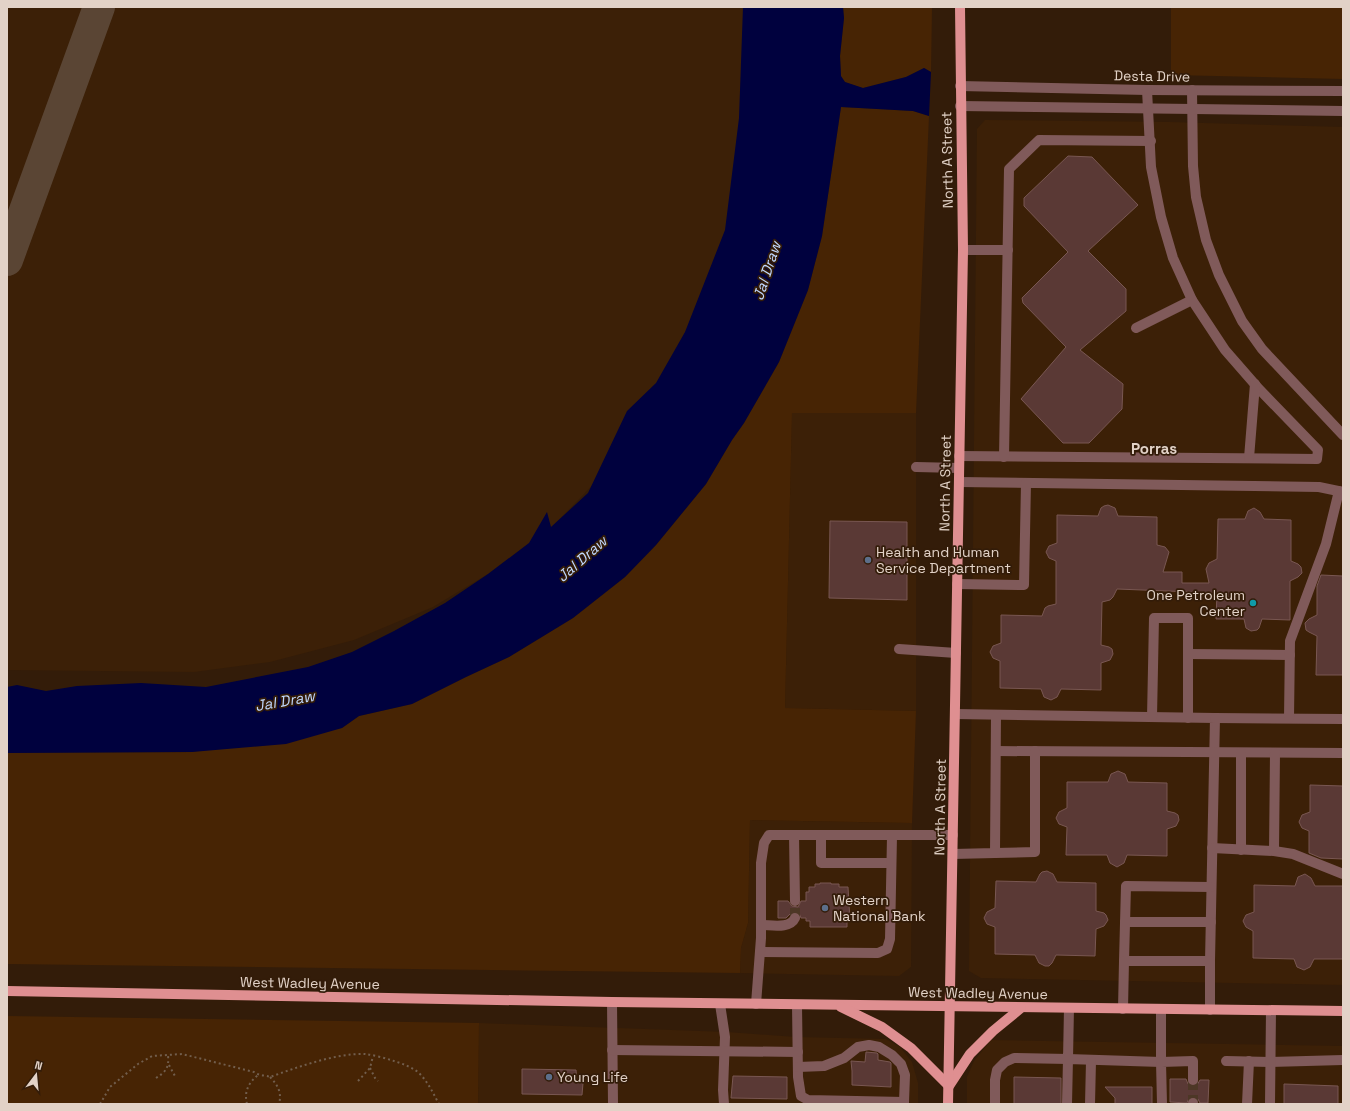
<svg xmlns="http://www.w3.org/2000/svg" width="1350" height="1111" font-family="'Space Grotesk',sans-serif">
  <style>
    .built { fill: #3c2007 }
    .green { fill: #472404 }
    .water { fill: #00013e }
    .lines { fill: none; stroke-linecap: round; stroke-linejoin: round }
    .taxiway { stroke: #5a4534; stroke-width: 32 }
    .building { fill: #5a3935; stroke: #795752 }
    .minor-tunnel { stroke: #4d3726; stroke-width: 10; stroke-dasharray: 10 5; stroke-linecap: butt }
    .path { stroke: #725e4d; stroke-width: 2; stroke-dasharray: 2 3; stroke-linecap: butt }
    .minor { stroke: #805a5a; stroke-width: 10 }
    .major { stroke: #df8f91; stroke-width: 10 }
    .service-dot { fill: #5c6f8a; stroke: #331c09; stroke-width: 1.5 }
    .culture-dot { fill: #0f9aa8; stroke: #331c09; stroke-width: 1.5 }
    .labels { text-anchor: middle; stroke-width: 3.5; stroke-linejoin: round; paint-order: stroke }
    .street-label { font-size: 14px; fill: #e2d2c7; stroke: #331c09 }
    .poi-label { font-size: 14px; fill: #e2d2c7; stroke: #331c09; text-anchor: start }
    .water-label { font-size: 15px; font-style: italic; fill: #c1d8fe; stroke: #331c09 }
    .neighbourhood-label { font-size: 15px; font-weight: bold; fill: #e2d2c7; stroke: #331c09 }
  </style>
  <rect width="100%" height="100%" fill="#331c09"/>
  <g class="built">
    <path d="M7,7H757L727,260L612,465L553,526L488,574L433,607L354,640L270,662L194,672L7,670Z"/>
    <path d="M985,120L1170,122L1343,127V985L981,978L969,971L977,129Z"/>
    <path d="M792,412L916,413V711L785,708Z"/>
    <path d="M750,820L912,823L911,967L899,976L740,973L741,948L748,923Z"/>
    <path d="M479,1023L727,1032L796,1037L886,1039L900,1047L912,1062L918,1083V1104H478Z"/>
    <path d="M991,1040L1343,1046V1104H967V1077L974,1061Z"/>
  </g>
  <g class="green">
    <path d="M843,7H932L931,72L924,68L906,77L863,88L845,82L841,77L840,56L844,18Z"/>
    <path d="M1171,7H1343V79L1171,75Z"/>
    <path d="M841,107L913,111L929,116L916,413H792L785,708L916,711L912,823L750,820L748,923L741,948L740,973L7,964V753L192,752L342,728L359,716L412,704L466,677L509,657L573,618L625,577L656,545L706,484L732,440L744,423L779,362L808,290L822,236Z"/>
    <path d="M7,1016L479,1023L478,1104H7Z"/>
  </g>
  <path class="water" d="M743,7H843L844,18L840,56L841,76L845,82L863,88L906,77L924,68L931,72L929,116L913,111L841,107L822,236L808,290L779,362L744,423L732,440L706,484L656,545L625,577L573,618L509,657L466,677L412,704L359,716L342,728L286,744L192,752L7,753V687L17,685L46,691L77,686L141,683L206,687L308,667L352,652L394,631L445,603L488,574L529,543L547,512L551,527L588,493L627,411L656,383L685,332L725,230L739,118Z"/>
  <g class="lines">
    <path class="taxiway" d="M7,260L99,7"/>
  </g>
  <g class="building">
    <path d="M1068,156L1092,157L1138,205L1088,251L1126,289V311L1080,350L1123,384L1122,409L1089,443H1063L1021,399L1066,347L1023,303L1022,298L1068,252L1024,206V198Z"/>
    <path d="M1108,505L1115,508L1118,516L1157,517V545L1165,547L1169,552L1163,572H1182V583H1209L1206,569L1209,563L1217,559L1218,519H1245L1248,511L1254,508L1260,512L1264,519L1291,520V561L1298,564L1301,567L1302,573L1298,577L1290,581V620L1262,619L1259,628L1257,630L1251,631L1246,628L1244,619H1216L1217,593L1117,589L1113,597L1110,600L1102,602L1101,645L1109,647L1112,649L1113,654L1110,660L1101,663V690L1061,689L1057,697L1051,700L1044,697L1041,689L1000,688V661L993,658L990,652L993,646L1001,643V615L1042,616L1045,608L1048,606L1056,604V561L1049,558L1046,552L1049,546L1057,543V515L1098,516L1101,508L1104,506Z"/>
    <path d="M830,521L907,522V600L829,598Z"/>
    <path d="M1321,575L1343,576V675H1316L1317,636L1309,632L1306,630L1305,623L1309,619L1317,615V586Z"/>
    <path d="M1118,771L1125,774L1128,782L1167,783V811L1175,813L1178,815L1179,820L1176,826L1167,829V856L1127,855L1124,863L1117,867L1110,863L1107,855H1066L1067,827L1059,824L1056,818L1059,812L1067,808V782H1108L1111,774Z"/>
    <path d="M1310,785L1343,786V859L1321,858L1309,853V831L1302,828L1299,822L1302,815L1310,812Z"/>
    <path d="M1047,871L1053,874L1057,882L1096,883V911L1104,913L1106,915L1108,920L1104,926L1096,929L1095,956L1056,955L1052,963L1049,966H1045L1039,963L1035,955L995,954V927L987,924L984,918L987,912L995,908L996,881L1036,882L1040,874L1042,872Z"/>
    <path d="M1305,874L1311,878L1315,886H1343V959H1314L1310,967L1304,970L1297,967L1294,959L1253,958V931L1246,927L1243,921L1246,915L1254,912V885L1295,886L1298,877Z"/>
    <path d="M820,883H831V884H839V887H848L850,921H847V927H810V921H806V918H801L799,913L796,912H792L786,918H778V901H788L792,906L798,907L801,901H806V892H809V887H815V884H820Z"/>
    <path d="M866,1052L877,1053L878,1054V1060L890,1062L891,1063V1087L852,1085V1071L851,1061L865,1062Z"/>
    <path d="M522,1069L576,1070L577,1083H583L582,1095L522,1094Z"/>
    <path d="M733,1076L787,1077V1099L731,1098Z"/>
    <path d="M1014,1077L1061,1078V1104H1014Z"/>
    <path d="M1170,1079H1186L1188,1084L1193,1086L1197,1085L1200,1080H1209L1208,1103H1200L1198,1099L1193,1097L1189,1098L1187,1103L1170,1102Z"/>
    <path d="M1284,1084L1338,1086V1104H1284Z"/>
    <path d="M1105,1087H1152V1104H1115V1098Z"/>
  </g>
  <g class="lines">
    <g class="minor-tunnel">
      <path d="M795,918V901"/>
      <path d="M1193,1080V1103"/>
    </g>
    <g class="path">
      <path d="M169,1065L176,1078"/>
      <path d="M370,1068L375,1078L378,1081"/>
      <path d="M270,1077C278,1085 282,1093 279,1104"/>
      <path d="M156,1078C167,1071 169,1067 168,1055"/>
      <path d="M358,1081L370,1068L373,1056"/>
      <path d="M100,1104L110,1087L138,1064L152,1056L182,1054L254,1072C259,1076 265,1075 270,1077C298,1067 336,1053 365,1054C374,1055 385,1058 394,1061C403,1064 412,1067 419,1073C428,1082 433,1093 439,1104"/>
      <path d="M247,1104C244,1092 248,1083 258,1075"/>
    </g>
    <g class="minor">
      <path d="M960,86L1147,90L1343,91"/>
      <path d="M1192,90L1193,166L1196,197L1206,240L1219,275L1242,321L1262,349L1343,435"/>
      <path d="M960,106L1343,111"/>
      <path d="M963,250H1008"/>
      <path d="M1136,328L1192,300"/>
      <path d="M959,456L1317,459L1318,450L1259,389L1225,350L1192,300L1173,258L1161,217L1151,167L1147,90"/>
      <path d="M1004,457L1009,169L1039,140L1151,141"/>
      <path d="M1249,458L1255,384"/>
      <path d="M916,467L959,468"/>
      <path d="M959,482L1319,487L1343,492"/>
      <path d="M957,584L1024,585L1026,483"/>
      <path d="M899,649L956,653"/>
      <path d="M1188,654L1290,655"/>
      <path d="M955,714L1215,718L1210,961"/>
      <path d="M1152,717L1154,618H1188V718"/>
      <path d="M1215,718L1343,719"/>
      <path d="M1289,718L1290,641L1326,544L1339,491"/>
      <path d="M996,751L1343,753"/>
      <path d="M1241,753V850"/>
      <path d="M794,835L795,901"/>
      <path d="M821,835V863H891"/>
      <path d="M1212,848L1274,851L1293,854L1343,874"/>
      <path d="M1274,851L1275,753"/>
      <path d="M995,853L1035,852V751"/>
      <path d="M953,854L995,853L996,715"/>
      <path d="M1125,922H1211"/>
      <path d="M761,925C772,925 790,929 795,918"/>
      <path d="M760,952L878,953L887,949L890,939L892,836"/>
      <path d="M1124,961L1126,886L1211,887"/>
      <path d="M612,1002L613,1104"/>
      <path d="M720,1004L725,1037L723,1090L724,1104"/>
      <path d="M756,1004L761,938V863L764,843L769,835H953"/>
      <path d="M797,1005L798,1077L801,1096L808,1100L904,1102V1104"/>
      <path d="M1123,1009L1124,961H1210V1010"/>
      <path d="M612,1050L798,1052"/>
      <path d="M1226,1061L1270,1062L1343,1060"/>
      <path d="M798,1067L824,1066L844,1058L858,1047L869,1045L879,1047L892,1055L901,1064L905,1075L904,1102"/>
      <path d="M995,1104V1080L997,1070L1005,1062L1014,1058L1068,1059L1069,1008"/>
      <path d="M1067,1104L1068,1059L1161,1062V1009"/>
      <path d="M1090,1104L1091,1061"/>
      <path d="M1162,1104L1161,1062L1193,1061V1080"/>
      <path d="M1193,1104V1103"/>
      <path d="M1247,1104L1249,1061"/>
      <path d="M1270,1104L1271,1010"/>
    </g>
    <g class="major">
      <path d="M7,991L612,1002L1343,1011"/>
      <path d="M841,1007L882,1027L911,1048L949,1086L970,1054L993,1031L1021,1008"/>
      <path d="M948,1104L963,250L960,7"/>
    </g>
  </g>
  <g class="service-dot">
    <circle cx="868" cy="560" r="4"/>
    <circle cx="825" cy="908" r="4"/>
    <circle cx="549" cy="1077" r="4"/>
  </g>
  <circle class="culture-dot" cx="1253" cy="603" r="4"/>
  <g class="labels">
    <g class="street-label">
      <text transform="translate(1152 76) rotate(1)" y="5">Desta Drive</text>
      <text transform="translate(947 160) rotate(-91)" y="5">North A Street</text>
      <text transform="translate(945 483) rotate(-89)" y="5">North A Street</text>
      <text transform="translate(940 807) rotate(-89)" y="5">North A Street</text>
      <text transform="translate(310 983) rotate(1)" y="5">West Wadley Avenue</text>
      <text transform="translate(978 993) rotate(1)" y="5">West Wadley Avenue</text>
    </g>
    <g class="poi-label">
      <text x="876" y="557">Health and Human<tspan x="876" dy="16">Service Department</tspan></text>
      <text x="1245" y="600" text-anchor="end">One Petroleum<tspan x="1245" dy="16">Center</tspan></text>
      <text x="833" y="905">Western<tspan x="833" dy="16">National Bank</tspan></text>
      <text x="557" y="1082">Young Life</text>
    </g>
    <g class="water-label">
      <text transform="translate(767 271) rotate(-72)" y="5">Jal Draw</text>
      <text transform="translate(582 559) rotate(-41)" y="5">Jal Draw</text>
      <text transform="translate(285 701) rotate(-10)" y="5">Jal Draw</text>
    </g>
    <g class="neighbourhood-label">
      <text x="1154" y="454">Porras</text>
    </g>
  </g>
  <rect width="1350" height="1111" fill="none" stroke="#e2d2c7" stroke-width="16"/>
  <g transform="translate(36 1075) rotate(16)" stroke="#331c09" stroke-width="3" paint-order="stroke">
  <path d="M0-3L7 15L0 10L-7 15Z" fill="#e2d2c7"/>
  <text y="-6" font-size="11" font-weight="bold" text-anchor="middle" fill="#e2d2c7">N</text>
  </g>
</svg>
